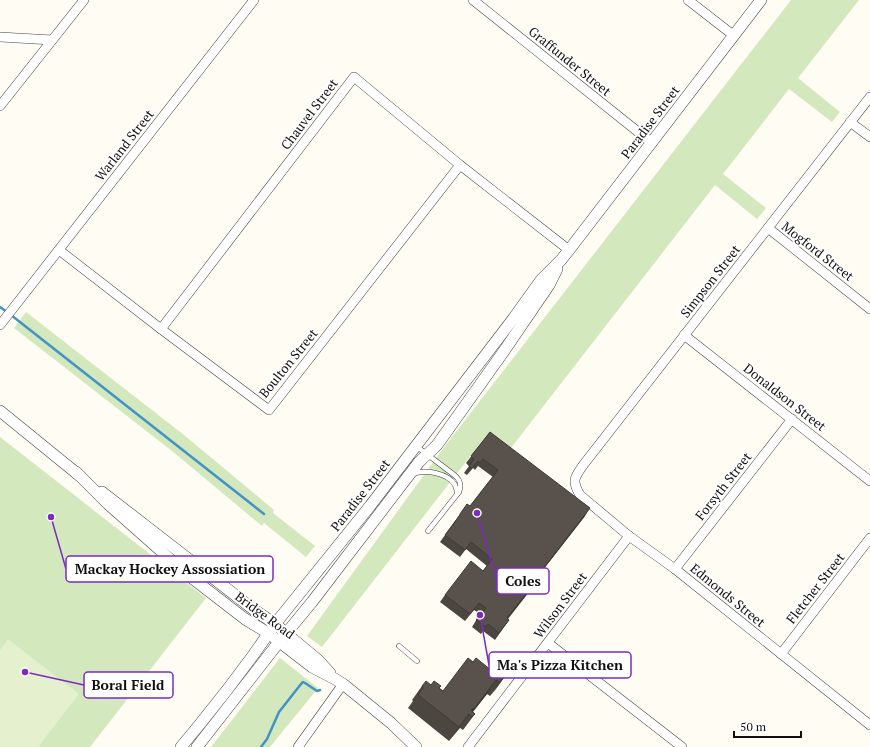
<svg xmlns="http://www.w3.org/2000/svg" width="870" height="747" font-family="'PT Serif',serif">
  <style>
    .green { fill: #d3e8bd }
    .pitch { fill: #e4f0ce }
    .lines { fill: none; stroke-linecap: round; stroke-linejoin: round }
    .stream { stroke: #4392c8; stroke-width: 2.5 }
    .service-casing { stroke: #434343; stroke-width: 5.5 }
    .minor-casing { stroke: #434343; stroke-width: 10 }
    .tertiary-casing { stroke: #434343; stroke-width: 12 }
    .service { stroke: #fff; stroke-width: 4.5 }
    .minor { stroke: #fff; stroke-width: 9 }
    .tertiary { stroke: #fff; stroke-width: 11 }
    .wall { fill: #4c4641 }
    .shaded-wall { fill: #3e3935 }
    .building { fill: #58514c; stroke: #3e3935 }
    .labels { text-anchor: middle; stroke-width: 4; stroke-linejoin: round; paint-order: stroke }
    .street-label { font-size: 13px; fill: #101010; stroke: #fff }
    .leader { fill: none; stroke: #7b2cbf; stroke-width: 1.5 }
    .callout-dot { fill: #7b2cbf; stroke: #fff; stroke-width: 1.5 }
    .callout { fill: #fff; stroke: #7b2cbf; stroke-width: 1.5 }
    .callout-label { font-size: 14px; text-anchor: middle; font-weight: bold; fill: #101010 }
  </style>
  <rect width="100%" height="100%" fill="#fefcf3"/>
  <g class="green">
    <path d="M791,0H859L798,78L840,112L832,122L789,89L723,174L766,208L757,219L715,185L507,453L486,436L322,647L307,636L445,446Z"/>
    <path d="M26,312L184,435L274,510L273,513L315,546L306,557L264,523L262,526L172,451L14,328Z"/>
    <path d="M0,437L206,598L90,747H0Z"/>
    <path d="M280,658L318,688L270,747H211Z"/>
  </g>
  <path class="pitch" d="M8,639L79,694L38,747H0V650Z"/>
  <g class="lines">
    <g class="stream">
      <path d="M0,307L7,312"/>
      <path d="M11,315L264,514"/>
      <path d="M261,747L267,739L279,712L301,684L303,682L305,683L317,691L320,690"/>
    </g>
    <g class="service-casing">
      <g id="service">
        <path d="M416,446L453,474C460,479 462,484 459,492L428,531"/>
        <path d="M413,474C425,469 448,473 455,485C456,487 457,491 457,494"/>
        <path d="M399,646L417,661"/>
      </g>
    </g>
    <g class="minor-casing">
      <g id="minor">
        <path d="M473,0L652,143"/>
        <path d="M688,0L733,35"/>
        <path d="M0,37L52,40"/>
        <path d="M870,97L584,464C575,477 571,480 580,495L629,536L675,569L870,725"/>
        <path d="M0,106L84,0"/>
        <path d="M850,122L870,137"/>
        <path d="M768,228L870,309"/>
        <path d="M59,250L161,329L269,410L460,165"/>
        <path d="M0,325L254,0"/>
        <path d="M161,329L354,77L460,165L569,250"/>
        <path d="M684,335L870,481"/>
        <path d="M675,569L792,419"/>
        <path d="M548,643L682,747"/>
        <path d="M781,654L870,538"/>
        <path d="M298,747L343,684"/>
        <path d="M468,747L629,536"/>
      </g>
    </g>
    <g class="tertiary-casing">
      <g id="tertiary">
        <path d="M0,411L80,476"/>
        <path d="M76,472L108,504L188,575L245,619L268,633L312,667L335,679L343,684L391,723L416,747"/>
        <path d="M102,492L253,609L275,624L318,660L330,673"/>
        <path d="M181,747L200,724L227,690L254,654L275,624L370,506L513,319L541,280L561,260L569,250L761,0"/>
        <path d="M197,747L279,642L312,602L419,462L437,445L504,351L549,285L557,269"/>
      </g>
    </g>
    <use href="#service" class="service"/>
    <use href="#minor" class="minor"/>
    <use href="#tertiary" class="tertiary"/>
  </g>
  <g class="wall">
    <path d="M490,432L585,516L543,570L540,578L508,619L509,620L495,640L483,631L481,634L472,627L480,614L474,610L465,621L440,602L445,595L483,571L487,566L466,549L460,557L440,542L460,514L470,506L493,477L478,466L475,470L473,468L467,475L464,473L469,466L466,463Z"/>
    <path d="M489,673L494,677L506,675L490,696L487,694L473,712L475,714L463,730L460,728L449,741L408,708L413,701L412,700L422,686L431,685L439,688L443,691Z"/>
  </g>
  <g class="shaded-wall">
    <path d="M590,508L585,516L538,576L543,569Z"/>
    <path d="M544,571L540,578L502,625L507,618Z"/>
    <path d="M506,675L496,689L490,696L500,682Z"/>
    <path d="M496,680L487,694L470,715L469,714L449,741L471,710Z"/>
  </g>
  <g class="building">
    <path d="M490,432L590,508L543,569L544,571L507,618L509,620L499,633L488,624L486,627L476,620L486,608L479,603L470,614L445,595L471,561L483,571L492,559L471,542L465,550L445,535L460,515V514L467,504L470,506L498,470L483,459L480,463L478,461L472,468L469,466L474,459L471,456Z"/>
    <path d="M468,658L473,662L476,658L491,670L489,673L494,677L500,670L506,675L500,682L496,680L474,709L473,708L471,710L475,714L472,717L469,714L459,727L418,695L423,688L422,686L426,681L431,685L434,681L441,686L439,688L443,691Z"/>
  </g>
  <g class="labels">
    <g class="street-label">
      <text transform="translate(570 61) rotate(39)" y="5">Graffunder Street</text>
      <text transform="translate(309 114) rotate(-53)" y="5">Chauvel Street</text>
      <text transform="translate(650 122) rotate(-53)" y="5">Paradise Street</text>
      <text transform="translate(124 145) rotate(-52)" y="5">Warland Street</text>
      <text transform="translate(818 251) rotate(38)" y="5">Mogford Street</text>
      <text transform="translate(710 281) rotate(-52)" y="5">Simpson Street</text>
      <text transform="translate(288 363) rotate(-51)" y="5">Boulton Street</text>
      <text transform="translate(785 397) rotate(38)" y="5">Donaldson Street</text>
      <text transform="translate(723 486) rotate(-52)" y="5">Forsyth Street</text>
      <text transform="translate(360 495) rotate(-52)" y="5">Paradise Street</text>
      <text transform="translate(815 588) rotate(-52)" y="5">Fletcher Street</text>
      <text transform="translate(728 595) rotate(39)" y="5">Edmonds Street</text>
      <text transform="translate(560 605) rotate(-53)" y="5">Wilson Street</text>
      <text transform="translate(265 615) rotate(36)" y="5">Bridge Road</text>
    </g>
  </g>
  <path class="leader" d="M51 517L66 569M477 513L497 581M480 615L489 665M25 672L84 685"/>
  <g class="callout-dot">
    <circle cx="51" cy="517" r="4"/>
    <circle cx="477" cy="513" r="4"/>
    <circle cx="480" cy="615" r="4"/>
    <circle cx="25" cy="672" r="4"/>
  </g>
  <g class="callout">
    <rect x="66" y="556" width="207" height="26" rx="4"/>
    <rect x="497" y="568" width="52" height="26" rx="4"/>
    <rect x="489" y="652" width="142" height="26" rx="4"/>
    <rect x="84" y="672" width="89" height="26" rx="4"/>
  </g>
  <g class="callout-label">
    <text x="170" y="574">Mackay Hockey Assossiation</text>
    <text x="523" y="586">Coles</text>
    <text x="560" y="670">Ma's Pizza Kitchen</text>
    <text x="128" y="690">Boral Field</text>
  </g>
  <path d="M734 731v6h67v-6" fill="none" stroke="#101010" stroke-width="2"/>
  <text x="740" y="731" font-size="12" fill="#101010" stroke="#ffffff" stroke-width="3" paint-order="stroke">50 m</text>
</svg>
